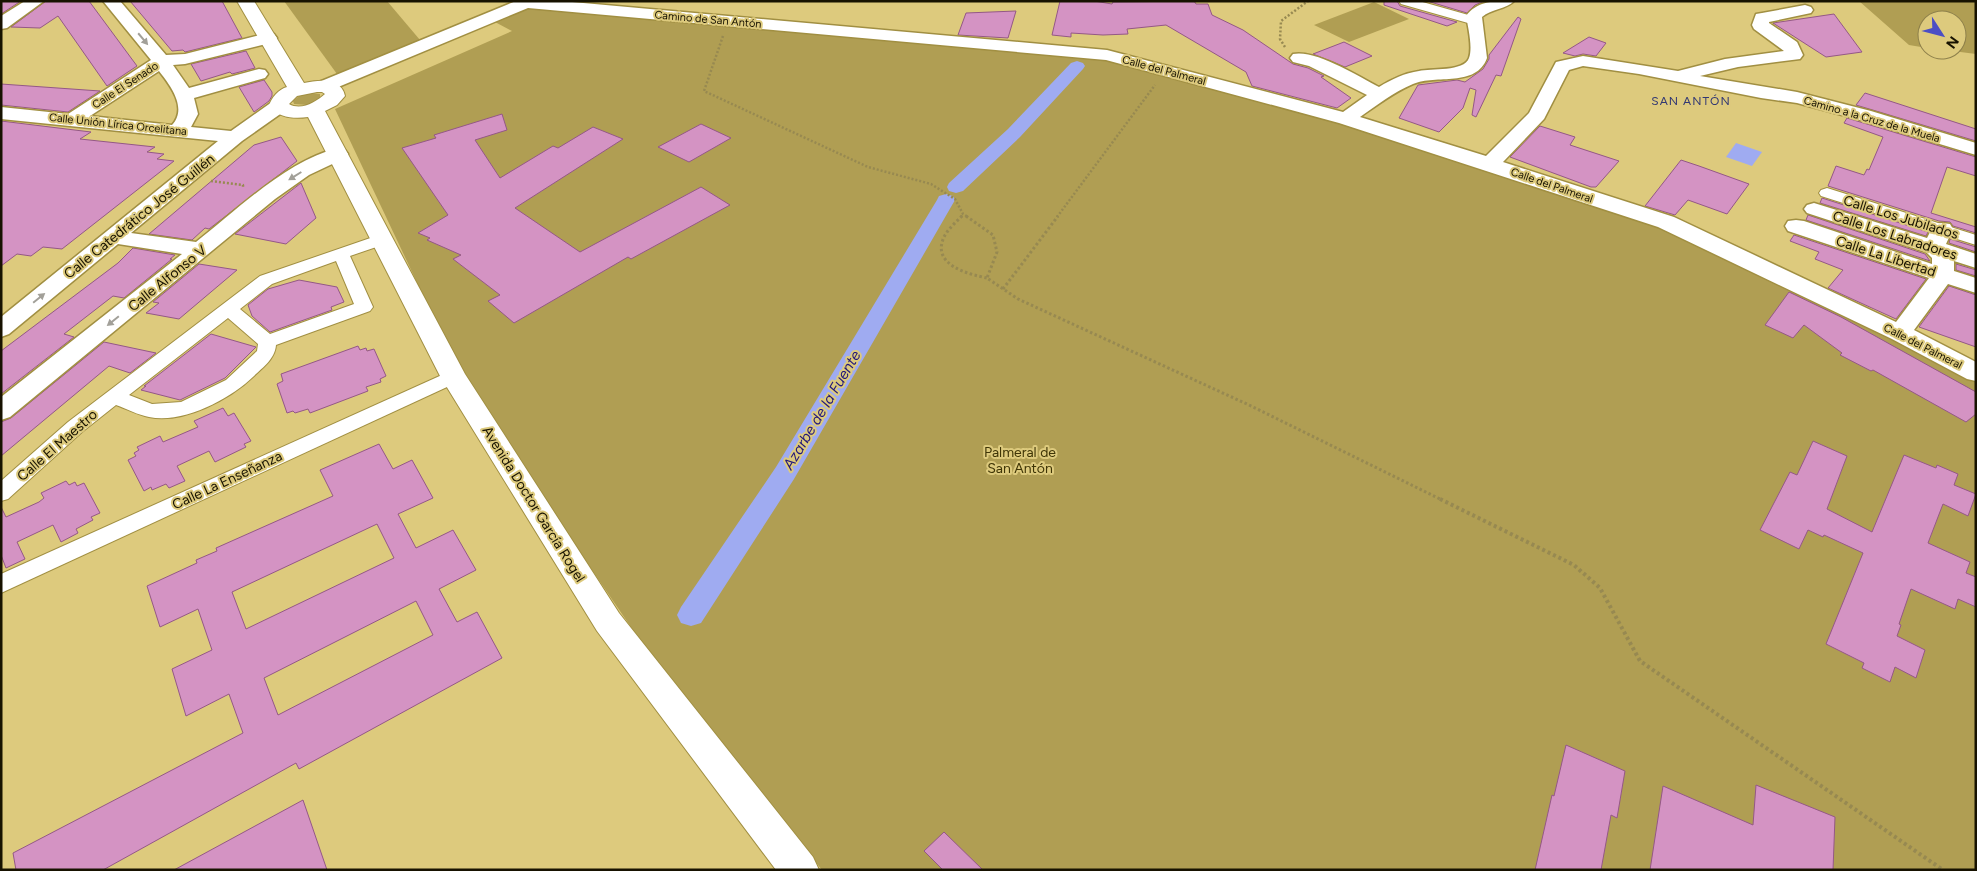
<svg xmlns="http://www.w3.org/2000/svg" width="1977" height="871" font-family="Figtree,sans-serif">
  <style>
    .green { fill: #b09e53 }
    .water { fill: #9fabf1 }
    .lines { fill: none; stroke-linecap: round; stroke-linejoin: round }
    .canal { fill: #9fabf1; fill-rule: evenodd }
    .building { fill: #d493c3; stroke: #945886; fill-rule: evenodd }
    .pedestrian-casing { stroke: #a18f42; stroke-width: 2 }
    .minor-casing { stroke: #a18f42; stroke-width: 3 }
    .tertiary-casing { stroke: #a18f42; stroke-width: 2 }
    .path-far2 { stroke: #978951; stroke-width: 2.5; stroke-dasharray: 2 2; stroke-linecap: butt }
    .path-far1 { stroke: #978951; stroke-width: 3; stroke-dasharray: 2.5 2.5; stroke-linecap: butt }
    .path { stroke: #978951; stroke-width: 4; stroke-dasharray: 3 3; stroke-linecap: butt }
    .pedestrian { fill: #fff; fill-rule: evenodd }
    .minor { fill: #fff; fill-rule: evenodd }
    .tertiary { fill: #fff; fill-rule: evenodd }
    .oneway { fill: #a2a099 }
    .labels { text-anchor: middle; stroke-width: 4; stroke-linejoin: round; paint-order: stroke }
    .far-street-label { font-size: 11px; fill: #171200; stroke: #ddca7d }
    .far-neighbourhood-label { font-size: 12px; letter-spacing: 1px; fill: #323873; stroke: #ddca7d }
    .street-label { font-size: 14px; fill: #171200; stroke: #ddca7d }
    .park-label { font-size: 14px; fill: #3f3506; stroke: #ddca7d }
    .water-label { font-size: 15px; font-style: italic; fill: #21167b; stroke: #ddca7d }
  </style>
  <rect width="100%" height="100%" fill="#ddca7d"/>
  <g class="green">
    <path d="M284,1H387L420,40L337,74Z"/>
    <path d="M1859,1H1976V54L1945,50H1957V20H1927V48L1909,45Z"/>
    <path d="M1374,2L1409,19L1349,42L1314,25Z"/>
    <path d="M532,7L1103,56L1408,141L1664,228L1976,379V870H822L648,652L465,384L335,109L512,31L495,22Z"/>
    <path d="M311,93L320,94V99L307,105L294,104L293,101L299,96Z"/>
  </g>
  <path class="water" d="M1736,143L1762,152L1752,166L1726,157Z"/>
  <g class="lines">
    <g class="canal">
      <path d="M1077,61L1083,63L1085,66L1083,69L1020,137L963,191L956,193L949,191L947,187L949,183L1008,129L1071,63Z"/>
      <path d="M946,194L953,196L955,200L794,479L701,623L691,626L681,623L677,615L681,607L776,467L937,200L939,196Z"/>
    </g>
  </g>
  <g class="building">
    <path d="M1,1H21L1,14Z"/>
    <path d="M46,1H89L137,66L107,86L58,16L40,28L11,27Z"/>
    <path d="M130,1H222L242,38L185,52L183,50L172,51Z"/>
    <path d="M1060,1H1094L1112,4L1113,2L1194,1L1196,4H1208L1212,15L1243,30L1293,64L1308,68L1324,76L1321,77L1351,98L1337,108L1252,86L1246,72L1166,25L1127,29L1128,34L1103,35L1071,33V37L1052,35Z"/>
    <path d="M1384,1H1397L1400,6L1457,22L1447,26L1384,5Z"/>
    <path d="M1427,1H1485L1475,5L1467,13Z"/>
    <path d="M1016,11L1008,38L958,35L966,13Z"/>
    <path d="M1834,14L1862,52L1826,57L1773,23Z"/>
    <path d="M1518,17L1521,19L1501,76L1496,75L1476,117L1472,115L1476,90L1470,88L1463,108L1439,132L1399,118L1418,85L1457,80L1465,82L1483,69L1489,59V55Z"/>
    <path d="M1589,37L1606,43L1596,56L1583,54L1575,56L1563,53Z"/>
    <path d="M1344,42L1372,56L1345,67L1313,54Z"/>
    <path d="M246,51L255,68L232,74L230,72L201,81L191,64Z"/>
    <path d="M264,80L272,92V96L269,101L254,112L239,87Z"/>
    <path d="M1,84L100,91L68,112L1,105Z"/>
    <path d="M1865,93L1976,129V141L1856,105Z"/>
    <path d="M502,114L507,130L475,140L500,178L553,146L558,148L593,127L623,139L515,208L580,252L701,187L730,205L631,259L628,257L514,323L488,301L500,295L453,259L461,255L427,240L430,238L418,233L448,215L402,148L436,138L434,135Z"/>
    <path d="M1847,118L1976,157V176L1947,167L1931,213L1976,227V233L1953,226L1950,222L1939,221L1828,186L1836,166L1864,175L1867,169L1869,170L1883,137L1844,123Z"/>
    <path d="M1,121L91,132L80,139L155,147L147,152L164,154L157,159L174,161L62,249L43,247L31,256L17,254L1,266Z"/>
    <path d="M701,124L731,138L689,162L658,147Z"/>
    <path d="M1540,126L1575,137L1570,145L1619,161L1596,187H1591L1510,157Z"/>
    <path d="M281,137L297,161L209,229L205,228L192,240L149,234L254,145Z"/>
    <path d="M1681,160L1699,166L1749,184L1727,214L1688,200L1675,215L1645,206Z"/>
    <path d="M301,183L316,218L286,244L235,234Z"/>
    <path d="M1822,198L1928,232L1926,236L1820,203Z"/>
    <path d="M1808,215L1925,254L1930,261L1806,220Z"/>
    <path d="M1794,235L1926,279L1896,319L1828,288L1843,270L1815,259L1819,252L1790,241Z"/>
    <path d="M1950,239L1976,247V252L1949,243Z"/>
    <path d="M133,248L175,255L170,259H172L124,298L113,296L64,334L74,337L1,394V351L118,263Z"/>
    <path d="M199,264L237,270L179,319L146,313L159,303L153,302Z"/>
    <path d="M1956,264L1976,270V276L1956,270Z"/>
    <path d="M299,280L337,287L344,302L331,307L332,310L270,332L252,316L248,305L268,289Z"/>
    <path d="M1949,286L1976,295V347L1919,327Z"/>
    <path d="M1789,292L1841,317L1976,392V414L1966,422L1873,370L1871,371L1840,355L1842,353L1804,325L1793,338L1765,325Z"/>
    <path d="M211,334L256,347L225,378L180,400L141,390L146,386H144Z"/>
    <path d="M104,342L156,353L130,373L109,366L1,456V422L11,418Z"/>
    <path d="M358,346L360,350L366,348L367,351L374,349L386,376L380,379L381,382L366,387L368,391L310,413L308,409L295,413L293,411L287,413L277,384L283,381L281,374Z"/>
    <path d="M223,408L228,416L234,413L251,441L244,444L246,447L215,462L209,451L177,466L185,481L169,488L166,484L152,490L151,487L144,491L128,460L136,456L134,453L139,450L137,447L160,436L163,442L198,427L194,421Z"/>
    <path d="M1813,441L1847,456L1827,509L1872,532L1904,455L1936,468L1937,465L1958,474L1954,485L1976,494L1968,516L1943,504L1928,543L1970,562L1966,573L1976,577V607L1958,599L1955,609L1911,589L1899,624L1901,625L1897,636L1925,650L1916,678L1895,667L1890,682L1862,668L1864,663L1826,644L1863,553L1824,535L1823,537L1808,530L1799,549L1760,530L1790,472L1797,475Z"/>
    <path d="M379,444L393,469L412,460L433,498L398,514L416,548L453,530L476,570L439,589L457,622L477,612L502,658L299,769L296,763L103,870H16L13,853L243,733L229,694L186,716L172,669L212,650L198,609L160,627L147,586L197,563L196,560L217,551L216,548L333,496L320,470ZM377,524L394,558L246,629L232,592ZM416,601L433,635L278,715L264,678Z"/>
    <path d="M66,481L69,485L75,482L77,486L84,483L100,513L91,517L93,520L76,529L78,533L61,542L53,525L17,542L25,559L6,568L1,555V507L6,517L39,502L44,498L41,493Z"/>
    <path d="M1566,745L1625,771L1617,818L1611,815L1601,870H1535L1552,795L1554,796Z"/>
    <path d="M1756,785L1835,817L1833,870H1650L1663,786L1753,825Z"/>
    <path d="M303,800L327,870H174Z"/>
    <path d="M944,832L983,870H943L924,851Z"/>
  </g>
  <g class="lines">
    <g class="pedestrian-casing">
      <g id="pedestrian">
        <path d="M1399,1H1419L1479,18L1481,21L1475,25L1401,4Z"/>
        <path d="M1827,188L1976,235V245L1821,196L1819,193L1821,190Z"/>
        <path d="M382,234L388,235L390,239L388,243L350,256L373,307L370,311L276,345C275,359 263,367 254,376C230,399 184,424 149,417C138,415 127,409 116,405L82,432L8,499L1,501V481L68,422L260,276ZM336,261L354,304L270,334L240,309L272,284ZM228,318L258,344L257,351L226,380L181,402L152,404L129,395Z"/>
        <path d="M453,370L460,371L462,376L460,381L1,593V574Z"/>
      </g>
    </g>
    <g class="minor-casing">
      <g id="minor">
        <path d="M25,1H44L7,28L1,29V16Z"/>
        <path d="M103,1H120L166,55L185,54L268,33L274,34L277,38L274,42L185,64L173,65L189,88L259,69L265,70L268,74L265,78L194,98L198,114L191,127L231,131L272,102L279,100L286,102L288,106L286,110L242,141L131,233L196,242C237,210 286,161 338,148L345,150L348,154L345,158L309,175L275,199L10,417L1,420V397L182,254L118,244L9,334L1,337V317L218,141L1,119V107L68,114L151,60ZM159,71C170,85 188,108 172,125L90,116Z"/>
        <path d="M516,1H561L1107,50L1343,112L1367,95L1309,66L1293,62L1290,58L1293,54C1315,49 1358,76 1379,87C1392,79 1405,73 1419,71C1431,68 1464,72 1469,58C1473,47 1468,27 1466,16C1478,0 1495,1 1514,1C1507,9 1491,9 1482,17L1487,58C1476,88 1436,74 1413,84C1394,92 1377,105 1360,117L1486,156L1529,113L1556,62L1583,56L1678,71L1725,59L1784,51L1754,29L1752,25L1756,14L1762,13L1805,5L1811,7L1813,10L1811,13L1769,22V23L1797,42L1803,55L1800,59L1738,67L1700,76L1797,92L1871,111L1976,143V155L1857,119L1797,103L1761,98L1639,74L1583,66L1569,70L1544,119L1503,162L1674,217L1896,322L1929,278L1788,231L1785,226L1788,221L1796,220L1804,221L1932,264V258L1926,252L1807,213L1804,209L1807,205L1814,203L1927,238L1934,224L1942,223L1950,224L1953,229L1946,244L1976,254V268L1954,261V271L1976,278V293L1948,284L1914,330L1976,362V381L1967,379L1892,339L1658,227L1339,123L1106,60L528,8L331,90L325,91L319,90L316,86L319,82Z"/>
      </g>
    </g>
    <g class="tertiary-casing">
      <path id="tertiary" d="M237,1H254L304,83C319,80 341,77 345,96L337,105L325,111L465,374L619,613L813,857L819,870H776L597,631L440,376L308,117C295,119 278,118 269,106C271,98 279,89 287,87ZM317,92H322L325,94C316,102 301,111 289,104L297,96Z"/>
    </g>
    <g class="path-far2">
      <path d="M723,36L704,91L868,167L931,184L955,199L963,214L968,217"/>
      <path d="M1285,47L1280,39L1281,21L1308,1"/>
      <path d="M211,181L243,185V188"/>
      <path d="M961,217L963,214"/>
      <path d="M1057,217L1155,85"/>
    </g>
    <g class="path-far1">
      <path d="M962,216C956,222 948,229 944,237C931,265 968,274 987,278"/>
      <path d="M966,216L993,235L997,252L987,278L1018,299L1249,405L1442,500"/>
      <path d="M1003,289L1058,216"/>
    </g>
    <path class="path" d="M1440,499L1574,565L1600,588L1640,661L1943,870"/>
    <use href="#pedestrian" class="pedestrian"/>
    <use href="#minor" class="minor"/>
    <use href="#tertiary" class="tertiary"/>
  </g>
  <defs><path id="oneway-solid" d="M-6-.8H1V-3.2L6.5 0L1 3.2V.8H-6Z" transform="scale(1.25)"/></defs>
  <g class="oneway">
    <use href="#oneway-solid" transform="translate(143 39) rotate(50)"/>
    <use href="#oneway-solid" transform="translate(295 176) rotate(148)"/>
    <use href="#oneway-solid" transform="translate(39 298) rotate(-39)"/>
    <use href="#oneway-solid" transform="translate(113 321) rotate(141)"/>
  </g>
  <g class="labels">
    <g class="far-street-label">
      <text transform="translate(708 19) rotate(5)" y="4">Camino de San Antón</text>
      <text transform="translate(1164 70) rotate(15)" y="4">Calle del Palmeral</text>
      <text transform="translate(125 85) rotate(-33)" y="4">Calle El Senado</text>
      <text transform="translate(1872 119) rotate(16)" y="4">Camino a la Cruz de la Muela</text>
      <text transform="translate(118 124) rotate(6)" y="4">Calle Unión Lírica Orcelitana</text>
      <text transform="translate(1552 185) rotate(19)" y="4">Calle del Palmeral</text>
      <text transform="translate(1923 346) rotate(27)" y="4">Calle del Palmeral</text>
    </g>
    <g class="far-neighbourhood-label">
      <text x="1691" y="105">SAN ANTÓN</text>
    </g>
    <g class="street-label">
      <text transform="translate(139 216) rotate(-39)" y="5">Calle Catedrático José Guillén</text>
      <text transform="translate(1901 217) rotate(17)" y="5">Calle Los Jubilados</text>
      <text transform="translate(1895 235) rotate(18)" y="5">Calle Los Labradores</text>
      <text transform="translate(1886 256) rotate(18)" y="5">Calle La Libertad</text>
      <text transform="translate(167 278) rotate(-39)" y="5">Calle Alfonso V</text>
      <text transform="translate(57 445) rotate(-41)" y="5">Calle El Maestro</text>
      <text transform="translate(227 480) rotate(-25)" y="5">Calle La Enseñanza</text>
      <text transform="translate(534 504) rotate(58)" y="5">Avenida Doctor García Rogel</text>
    </g>
    <g class="park-label">
      <text x="1020" y="457">Palmeral de<tspan x="1020" dy="16">San Antón</tspan></text>
    </g>
    <g class="water-label">
      <text transform="translate(822 410) rotate(-59)" y="5">Azarbe de la Fuente</text>
    </g>
  </g>
  <rect width="1977" height="871" fill="none" stroke="#171200" stroke-width="5"/>
  <g transform="translate(1942 35) rotate(126)"><circle r="24" fill="#ddca7d" stroke="#8e804b"/>
  <path d="M0-4L9 19L0 12L-9 19Z" fill="#4b4ec4"/>
  <text y="-8" font-size="14" font-weight="bold" text-anchor="middle" fill="#171200">N</text>
  </g>
</svg>
